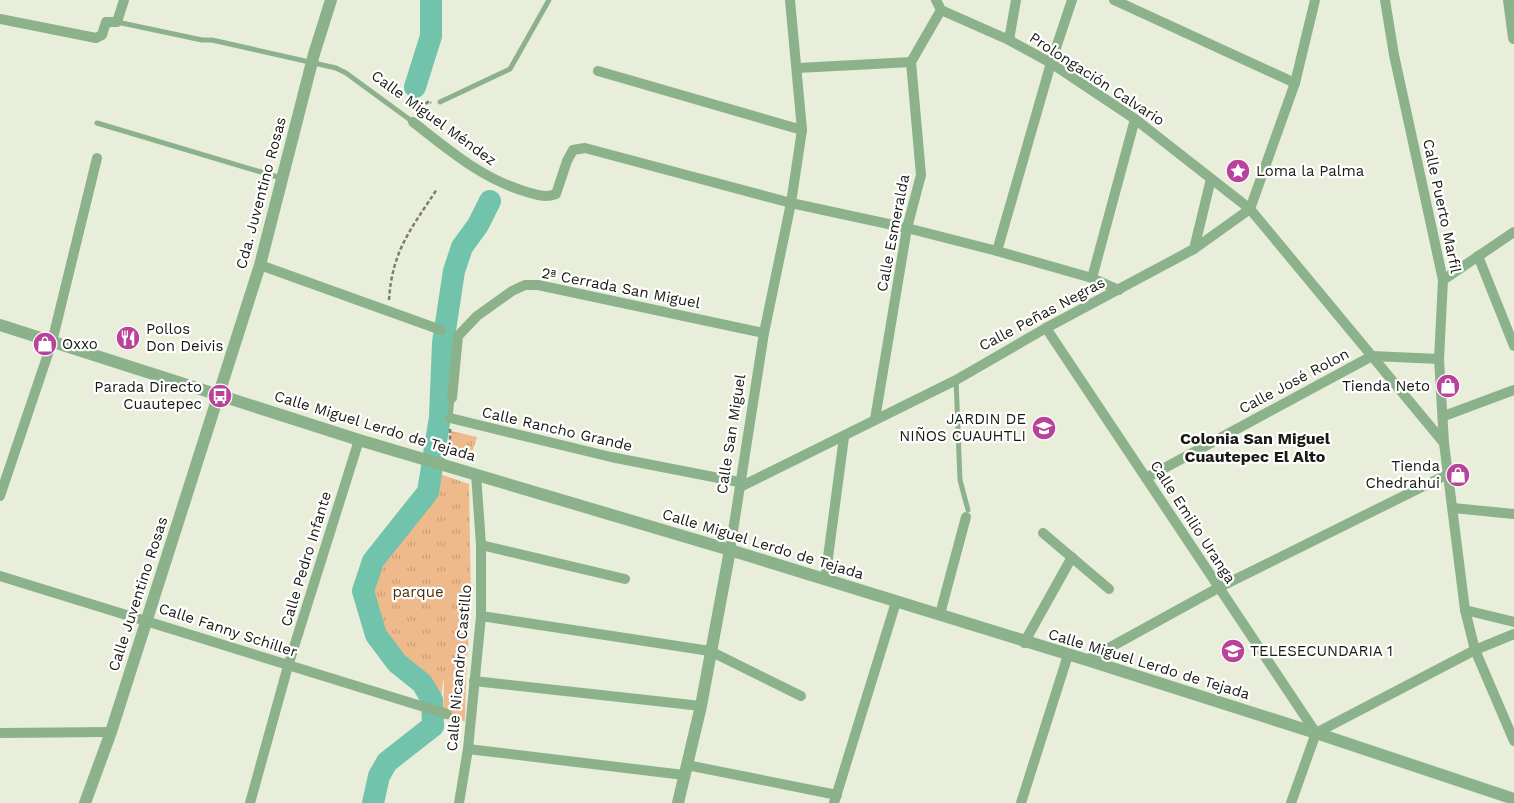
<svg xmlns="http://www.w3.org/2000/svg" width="1514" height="803" font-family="'Work Sans',sans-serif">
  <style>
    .grass { fill: #eeb98b }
    .park { fill: url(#park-tufts) }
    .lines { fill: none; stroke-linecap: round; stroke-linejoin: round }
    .river { stroke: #71c4ab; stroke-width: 22 }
    .path { stroke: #7a7d70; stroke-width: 2.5; stroke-dasharray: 4 2.5; stroke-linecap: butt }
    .service { stroke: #8cb28c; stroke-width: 5 }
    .minor { stroke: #8cb28c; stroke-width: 10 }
    .tertiary { stroke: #8cb28c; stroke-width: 12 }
    .labels { text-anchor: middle; stroke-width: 4.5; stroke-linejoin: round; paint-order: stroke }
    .street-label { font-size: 15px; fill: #191a13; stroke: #fff }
    .poi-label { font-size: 15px; fill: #191a13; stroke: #fff; text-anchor: start }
    .park-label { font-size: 15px; fill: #512e07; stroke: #fff }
    .neighbourhood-label { font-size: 16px; font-weight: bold; fill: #191a13; stroke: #fff }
  </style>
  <defs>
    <pattern id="park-tufts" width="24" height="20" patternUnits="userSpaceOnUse" patternTransform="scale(1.25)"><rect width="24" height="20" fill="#eeb98b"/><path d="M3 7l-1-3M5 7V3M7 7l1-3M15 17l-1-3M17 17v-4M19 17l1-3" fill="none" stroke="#cc9e77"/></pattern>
  </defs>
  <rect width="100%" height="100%" fill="#e9eeda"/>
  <path class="grass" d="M444,677L466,678L465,721L443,719Z"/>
  <g class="park">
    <path d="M451,431L477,437L470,458L451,452Z"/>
    <path d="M431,471L469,484L471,599L466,678L444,677L440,701L432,700L422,683L397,663L376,635L363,591L373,561L428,492Z"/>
  </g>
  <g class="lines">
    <g class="river">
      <path d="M415,87L431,36V0"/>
      <path d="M373,803L379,776L387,762L433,726L432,700L422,683L397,663L376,635L363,591L373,561L428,492L440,417L443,343L454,271L462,247L478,225L490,201"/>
    </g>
    <g class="path">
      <path d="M418,114L420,109L429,101L431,103"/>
      <path d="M389,300C392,251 411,229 437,189"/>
      <path d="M450,429V454"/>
    </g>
    <g class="service">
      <path d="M117,22L202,40H212L336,68L346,73L413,122"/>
      <path d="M440,102L510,69L549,0"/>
      <path d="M97,123L281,178"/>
      <path d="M956,380L960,480L968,510"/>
      <path d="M450,418L452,398"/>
    </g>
    <g class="minor">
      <path d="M1114,0L1295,83"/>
      <path d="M1385,0L1394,55L1443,280L1439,359L1444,443L1465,610L1475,650L1514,741"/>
      <path d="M941,10L1009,40L1051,63L1135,119L1250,209L1444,443"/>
      <path d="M0,19L96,38L102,35L106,22H117L124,0"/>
      <path d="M1009,40L1016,0"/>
      <path d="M798,68L911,62"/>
      <path d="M598,71L802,130"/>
      <path d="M413,122C449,150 482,179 527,192C538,195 545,198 556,194L567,161L573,150L585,148L791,203L907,228L997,251L1092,278L1119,290"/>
      <path d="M1250,209L1295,83L1315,0"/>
      <path d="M1194,249L1211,179"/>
      <path d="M997,251L1051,63L1072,0"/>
      <path d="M1478,256L1514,346"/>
      <path d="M260,265L441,330"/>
      <path d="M1092,278L1135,119"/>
      <path d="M1443,280L1514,232"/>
      <path d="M1046,328L1316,733"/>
      <path d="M452,398L458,336L477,316L512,291L525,285H538L764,333"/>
      <path d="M1444,416L1514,390"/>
      <path d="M450,418L611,457L739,482"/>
      <path d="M875,419L907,228L921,175L911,62L941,10L936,0"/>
      <path d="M1146,478L1372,356L1439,359"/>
      <path d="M740,487L956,380L1046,328L1194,249L1250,209"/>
      <path d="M0,496L52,342L97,158"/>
      <path d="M1453,508L1514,514"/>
      <path d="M1043,533L1109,589"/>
      <path d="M481,545L625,579"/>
      <path d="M730,550L764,333L791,203L802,130L790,0"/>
      <path d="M0,576L447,714"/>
      <path d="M825,580L844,437"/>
      <path d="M1465,610L1514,622"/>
      <path d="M940,614L966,517"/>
      <path d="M481,616L710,651L801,696"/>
      <path d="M1024,643L1072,557"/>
      <path d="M1087,660L1218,588L1448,474"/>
      <path d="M474,681L701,706"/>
      <path d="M0,733L111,732"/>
      <path d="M1316,733L1475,650L1514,634"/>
      <path d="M468,749L684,775"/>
      <path d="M687,765L837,795"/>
      <path d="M250,803L288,666L359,440"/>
      <path d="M459,803L468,749L481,616V545L476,474"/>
      <path d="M834,803L896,602"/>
      <path d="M1021,803L1068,655"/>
      <path d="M1291,803L1316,733"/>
    </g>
    <g class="tertiary">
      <path d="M1509,0L1514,38"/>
      <path d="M0,325L359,440L730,550L1087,660L1316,733L1514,799"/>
      <path d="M85,803L111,732L260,265L314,54L331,0"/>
      <path d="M678,803L701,706L730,550"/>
    </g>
  </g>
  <defs>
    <g id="sight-disc" transform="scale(1.25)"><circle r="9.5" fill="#b9439a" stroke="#fff"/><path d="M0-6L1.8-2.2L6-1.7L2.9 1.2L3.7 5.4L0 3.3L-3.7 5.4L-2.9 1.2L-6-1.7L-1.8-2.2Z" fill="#fff"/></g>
    <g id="restaurant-disc" transform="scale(1.25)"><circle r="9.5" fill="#b9439a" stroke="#fff"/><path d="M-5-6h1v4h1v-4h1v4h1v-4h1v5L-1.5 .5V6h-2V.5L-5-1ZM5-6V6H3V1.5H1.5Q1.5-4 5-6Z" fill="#fff"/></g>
    <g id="shop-disc" transform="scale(1.25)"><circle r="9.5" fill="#b9439a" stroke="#fff"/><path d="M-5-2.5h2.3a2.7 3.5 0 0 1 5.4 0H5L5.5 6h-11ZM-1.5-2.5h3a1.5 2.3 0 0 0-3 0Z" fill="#fff"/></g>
    <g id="bus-disc" transform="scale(1.25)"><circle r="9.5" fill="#b9439a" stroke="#fff"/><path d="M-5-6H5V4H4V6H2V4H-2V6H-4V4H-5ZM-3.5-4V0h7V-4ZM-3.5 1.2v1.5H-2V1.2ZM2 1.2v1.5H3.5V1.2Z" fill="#fff"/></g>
    <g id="school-disc" transform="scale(1.25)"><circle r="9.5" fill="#b9439a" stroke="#fff"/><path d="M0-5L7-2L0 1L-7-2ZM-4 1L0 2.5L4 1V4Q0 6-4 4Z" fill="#fff"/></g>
  </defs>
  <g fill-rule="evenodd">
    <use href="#sight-disc" x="1238" y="171"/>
    <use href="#restaurant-disc" x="128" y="338"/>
    <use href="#shop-disc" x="45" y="344"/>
    <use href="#shop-disc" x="1448" y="386"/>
    <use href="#bus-disc" x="220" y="396"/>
    <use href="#school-disc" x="1044" y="428"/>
    <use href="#shop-disc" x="1458" y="475"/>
    <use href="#school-disc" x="1233" y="651"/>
  </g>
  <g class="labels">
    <g class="street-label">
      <text transform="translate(1097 79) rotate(33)" y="5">Prolongación Calvario</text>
      <text transform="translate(434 118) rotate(36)" y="5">Calle Miguel Méndez</text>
      <text transform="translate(261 193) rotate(-75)" y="5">Cda. Juventino Rosas</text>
      <text transform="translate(1442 206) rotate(78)" y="5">Calle Puerto Marfil</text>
      <text transform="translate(893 233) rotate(-79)" y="5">Calle Esmeralda</text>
      <text transform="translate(621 288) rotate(11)" y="5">2ª Cerrada San Miguel</text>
      <text transform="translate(1042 314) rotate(-28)" y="5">Calle Peñas Negras</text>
      <text transform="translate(1294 381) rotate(-28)" y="5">Calle José Rolon</text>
      <text transform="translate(375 426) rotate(17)" y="5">Calle Miguel Lerdo de Tejada</text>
      <text transform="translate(557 429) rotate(13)" y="5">Calle Rancho Grande</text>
      <text transform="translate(731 434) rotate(-81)" y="5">Calle San Miguel</text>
      <text transform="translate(1193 522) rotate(57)" y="5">Calle Emilio Uranga</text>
      <text transform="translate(763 544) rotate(17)" y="5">Calle Miguel Lerdo de Tejada</text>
      <text transform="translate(306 559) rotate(-73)" y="5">Calle Pedro Infante</text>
      <text transform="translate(138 594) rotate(-72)" y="5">Calle Juventino Rosas</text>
      <text transform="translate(228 630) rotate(18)" y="5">Calle Fanny Schiller</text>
      <text transform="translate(1149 664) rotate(17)" y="5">Calle Miguel Lerdo de Tejada</text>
      <text transform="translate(459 668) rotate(-85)" y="5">Calle Nicandro Castillo</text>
    </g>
    <g class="poi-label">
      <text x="1256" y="176">Loma la Palma</text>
      <text x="146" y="334">Pollos<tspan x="146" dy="17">Don Deivis</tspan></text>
      <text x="62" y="349">Oxxo</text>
      <text x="1430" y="391" text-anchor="end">Tienda Neto</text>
      <text x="202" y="392" text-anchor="end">Parada Directo<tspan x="202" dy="17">Cuautepec</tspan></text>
      <text x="1026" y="424" text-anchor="end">JARDIN DE<tspan x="1026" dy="17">NIÑOS CUAUHTLI</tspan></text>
      <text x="1440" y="471" text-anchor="end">Tienda<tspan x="1440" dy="17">Chedrahui</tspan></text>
      <text x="1250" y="656">TELESECUNDARIA 1</text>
    </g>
    <g class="park-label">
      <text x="418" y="597">parque</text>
    </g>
    <g class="neighbourhood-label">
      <text x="1255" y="444">Colonia San Miguel<tspan x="1255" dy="18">Cuautepec El Alto</tspan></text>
    </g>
  </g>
</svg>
